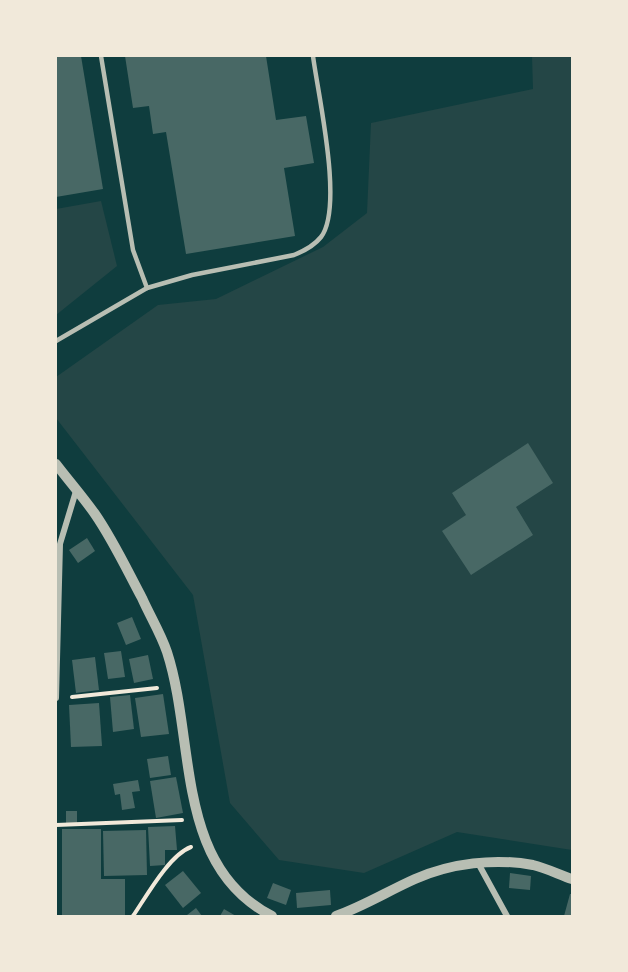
<svg xmlns="http://www.w3.org/2000/svg" width="628" height="972" font-family="'Roboto Serif',serif">
  <style>
    .green { fill: #244646 }
    .building { fill: #486865 }
    .lines { fill: none; stroke-linecap: round; stroke-linejoin: round }
    .path { stroke: #f1e9da; stroke-width: 4 }
    .service { stroke: #b8beb3; stroke-width: 4.5 }
    .minor { stroke: #b8beb3; stroke-width: 6 }
    .tertiary { stroke: #b8beb3; stroke-width: 10 }
  </style>
  <rect width="100%" height="100%" fill="#0f3d3e"/>
  <g class="green">
    <path d="M532,56H572V850L457,832L364,873L279,860L230,803L193,595L56,418V377L158,305L216,299L323,247L367,213L371,123L533,89Z"/>
    <path d="M101,201L117,266L56,315V209Z"/>
  </g>
  <g class="building">
    <path d="M56,56H81L103,189L56,197Z"/>
    <path d="M125,56H266L276,120L306,116L314,163L284,168L295,236L186,254L166,132L153,134L149,106L133,108Z"/>
    <path d="M528,443L553,483L516,507L533,535L471,575L442,531L466,515L452,493Z"/>
    <path d="M87,538L95,551L78,563L69,550Z"/>
    <path d="M132,617L141,639L126,645L117,623Z"/>
    <path d="M121,651L125,677L108,679L104,653Z"/>
    <path d="M148,655L153,679L134,683L129,659Z"/>
    <path d="M95,657L99,690L76,693L72,660Z"/>
    <path d="M163,694L169,734L141,737L135,698Z"/>
    <path d="M130,695L134,729L113,732L110,697Z"/>
    <path d="M99,703L102,746L71,747L69,705Z"/>
    <path d="M168,756L171,775L150,778L147,759Z"/>
    <path d="M176,777L183,813L156,818L150,781Z"/>
    <path d="M138,780L140,791L132,792L135,808L122,810L120,794L115,795L113,784Z"/>
    <rect x="66" y="811" width="11" height="12"/>
    <path d="M175,826L177,850H165V865L150,866L148,827Z"/>
    <path d="M62,829H101V879H125V916H62Z"/>
    <path d="M146,830L147,875L104,876L103,831Z"/>
    <path d="M183,871L201,893L183,908L165,885Z"/>
    <path d="M510,873L531,876L530,890L509,888Z"/>
    <path d="M273,883L291,890L286,905L267,898Z"/>
    <path d="M330,890L331,905L297,908L296,893Z"/>
    <path d="M570,894H572V916H564Z"/>
    <path d="M196,908L202,916H188L187,915Z"/>
    <path d="M224,909L236,916H220Z"/>
  </g>
  <g class="lines">
    <g class="path">
      <path d="M72,697L157,688"/>
      <path d="M56,825L182,820"/>
      <path d="M133,916C146,897 169,855 191,847"/>
    </g>
    <g class="service">
      <path d="M147,288L192,275L294,255C304,251 314,246 321,237C344,207 318,95 313,56"/>
      <path d="M56,341L147,288L133,250L101,56"/>
    </g>
    <g class="minor">
      <path d="M56,698L60,544L76,491"/>
      <path d="M478,863L507,916"/>
    </g>
    <g class="tertiary">
      <path d="M56,464C69,481 83,497 95,514C113,540 127,570 142,598C150,616 161,634 167,652C196,741 174,866 272,916"/>
      <path d="M336,916C364,906 388,891 415,879C451,863 495,858 533,865C546,868 560,875 572,879"/>
    </g>
  </g>
  <rect width="628" height="972" fill="none" stroke="#f1e9da" stroke-width="114"/>
</svg>
